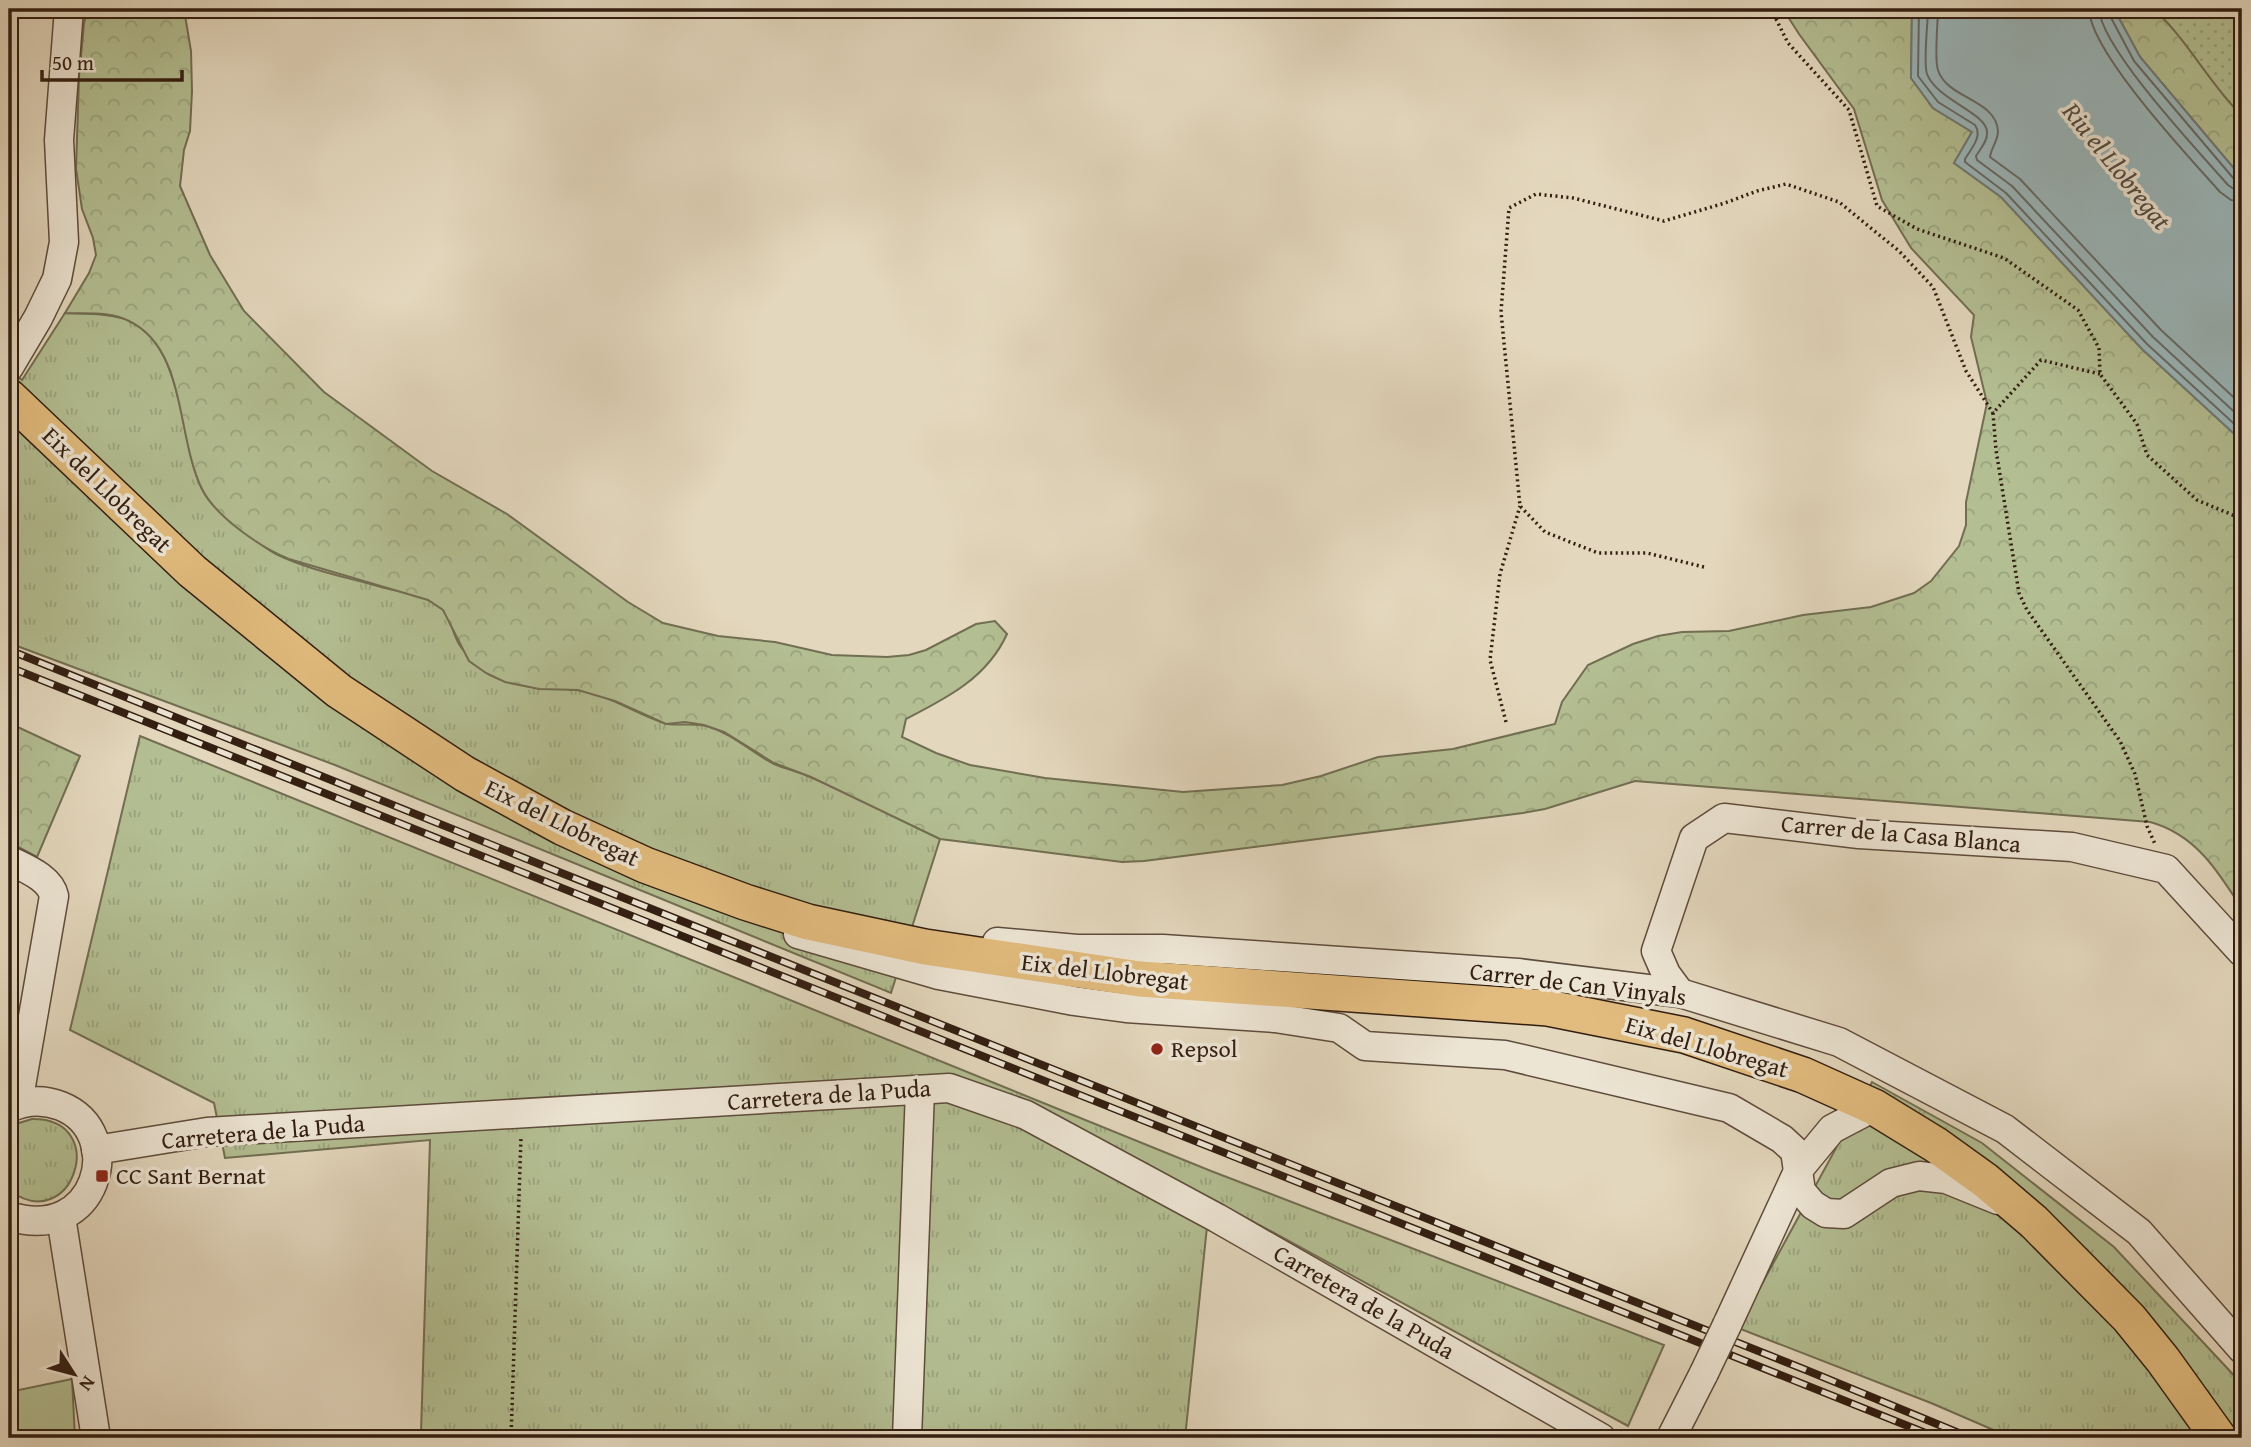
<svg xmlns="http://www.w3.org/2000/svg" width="2251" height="1447" font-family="'Gentium Book Plus',serif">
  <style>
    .grass { fill: url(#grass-tufts); stroke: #726e52; stroke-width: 2 }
    .forest { fill: url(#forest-crowns); stroke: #726e52; stroke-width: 2 }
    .garden { fill: url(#garden-dots); stroke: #726e52; stroke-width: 2 }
    .pitch { fill: #b3be92; stroke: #726e52; stroke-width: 2 }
    .water { fill: #9ab7bc; stroke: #707a78; stroke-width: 2 }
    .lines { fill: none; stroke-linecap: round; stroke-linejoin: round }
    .shore { stroke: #666a66; stroke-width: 2 }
    .minor-casing { stroke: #5e4c3c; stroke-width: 31 }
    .major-casing { stroke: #321e11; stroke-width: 38 }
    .path { stroke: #321e11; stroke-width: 3.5; stroke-dasharray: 2 3.5; stroke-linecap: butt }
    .minor { stroke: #ede5d4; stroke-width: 28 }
    .major { stroke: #e2bc7e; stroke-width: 35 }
    .rail-casing { stroke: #321e11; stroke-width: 8 }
    .rail { stroke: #ede5d4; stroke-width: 5; stroke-dasharray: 16; stroke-linecap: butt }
    .minor-bridge-casing { stroke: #5e4c3c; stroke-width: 31; stroke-linecap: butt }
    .minor-bridge { stroke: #ede5d4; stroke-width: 28 }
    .poi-dot { fill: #8f2418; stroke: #ede5d4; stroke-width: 2.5 }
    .labels { text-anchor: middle; stroke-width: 7; stroke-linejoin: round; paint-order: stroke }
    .street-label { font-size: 24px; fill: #321e11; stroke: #ede5d4 }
    .poi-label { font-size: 24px; fill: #321e11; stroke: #ede5d4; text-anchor: start }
    .water-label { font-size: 26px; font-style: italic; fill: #514c44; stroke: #ede5d4 }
  </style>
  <defs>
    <pattern id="grass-tufts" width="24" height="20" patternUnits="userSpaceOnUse" patternTransform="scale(1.75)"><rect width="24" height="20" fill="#b3be92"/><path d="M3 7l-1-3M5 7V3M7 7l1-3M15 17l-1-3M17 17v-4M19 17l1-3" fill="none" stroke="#9aa37d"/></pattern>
    <pattern id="forest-crowns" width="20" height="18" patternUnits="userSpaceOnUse" patternTransform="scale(1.75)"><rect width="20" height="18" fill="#b3be92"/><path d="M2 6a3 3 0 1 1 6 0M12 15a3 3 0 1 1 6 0" fill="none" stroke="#9aa37d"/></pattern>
    <pattern id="garden-dots" width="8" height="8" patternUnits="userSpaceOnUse" patternTransform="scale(1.75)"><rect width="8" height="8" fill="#b3be92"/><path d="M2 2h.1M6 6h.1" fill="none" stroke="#9aa37d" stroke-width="1.8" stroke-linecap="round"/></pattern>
  </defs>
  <rect width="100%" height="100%" fill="#e3d7bd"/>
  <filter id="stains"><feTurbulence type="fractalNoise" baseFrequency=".00286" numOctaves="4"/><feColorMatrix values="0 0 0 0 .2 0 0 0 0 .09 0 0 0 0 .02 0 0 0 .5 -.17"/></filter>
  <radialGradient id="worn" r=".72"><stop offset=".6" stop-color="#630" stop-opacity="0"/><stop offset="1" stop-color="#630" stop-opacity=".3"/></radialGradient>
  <g class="grass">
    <path d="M65,313C85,314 106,313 125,319C185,340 178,440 202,489C210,505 225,517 240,528C251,537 263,547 276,554C309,570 346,577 381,587C396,591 415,593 429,600C454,612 448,625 459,644C465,654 480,670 490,675C517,689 547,686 576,690C608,694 634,713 664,723C674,727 693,722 707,726C733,734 751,752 774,764C786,769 799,772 810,777C854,795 897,819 940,839L891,993L335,765L9,643V369L22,380Z"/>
    <path d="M140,736L1211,1171L1664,1345L1628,1426L1210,1198L1185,1438H474L421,1433L430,1140L225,1158L214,1103L70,1030Z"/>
    <path d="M1872,1082L1982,1143L2114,1247L2242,1384V1438H2012L1931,1403L1738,1328Z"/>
    <path d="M32,1119C112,1118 72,1238 9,1190V1130L19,1123Z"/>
  </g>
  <g class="forest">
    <path d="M88,9H184L191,51L192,91L190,131L184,150L180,186L210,255L244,311L324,392L432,471L507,514L628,602L663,623L718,636L775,642L832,655L887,657L909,655L926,650L976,624L995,621L1007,634C987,678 947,698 906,719L902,737L936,753L970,765L1045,778L1183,792L1282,785L1321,776L1378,757L1453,749L1555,724L1562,702L1588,665L1633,644L1658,636L1682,632L1729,631L1803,615L1871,607L1914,593L1931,581L1959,546L1966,525V502L1987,403L1971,337L1974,315L1911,248L1882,200L1854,109L1799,34L1783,9H1912L1911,78L1933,108L1972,132L1954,163L2001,197L2142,349L2242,441V909C2218,871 2195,834 2150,822L1635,781L1545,809L1523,813L1144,861L1122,862L940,839L811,777L774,763L724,732L704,725L685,722L666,724L615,701L578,690L539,689L505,682L486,673L469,661L443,610L428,600L289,559C260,547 216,517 202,489C176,437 187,349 129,321C110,311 85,314 65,313L89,273L96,255L93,238L82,209L76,169L79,77L84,23Z"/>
    <path d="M2114,9H2154L2182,37L2222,93L2242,116V178L2140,57Z"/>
    <path d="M9,723L80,756L37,857L9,842Z"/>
  </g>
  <path class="garden" d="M2154,9H2242V116C2209,83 2189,42 2154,9Z"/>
  <path class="pitch" d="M72,1379L75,1438H9V1392Z"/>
  <path class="water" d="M1912,9H2114L2140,57L2242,178V441L2142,349L2001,197L1954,163L1972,132L1933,108L1911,78Z"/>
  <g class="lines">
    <g class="shore">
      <path d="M1919,9L1918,76L1938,102L1975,125C1983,136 1971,149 1965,159V162L2006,193L2147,344L2242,431"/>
      <path d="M1928,9C1928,23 1923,63 1927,74C1937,100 1987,113 1987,132C1988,141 1980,149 1976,156L1977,160L2012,186L2153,337L2242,419"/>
      <path d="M1938,9C1938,22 1934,59 1938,70C1947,99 1996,99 1998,131C1998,141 1991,148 1990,157L2020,179L2161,330L2242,405"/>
      <path d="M2089,9C2090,52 2189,157 2220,192L2231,200L2242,201"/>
      <path d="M2099,9C2101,48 2199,152 2228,185L2235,190L2242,191"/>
      <path d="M2108,9L2109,14L2134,61L2234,179L2242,182"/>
    </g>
    <g class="minor-casing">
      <g id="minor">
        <path d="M9,367L38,318L57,279L64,242L59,140L69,9"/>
        <path d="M9,860C24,868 50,877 54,896L18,1103"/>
        <path d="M798,934L939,975L1074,1001L1126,1008L1275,1018L1339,1028L1365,1046L1505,1055L1729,1108L1782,1139L1795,1151L1801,1191L1813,1205L1826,1213L1844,1214L1891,1183L1919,1176L1946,1179L1998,1200"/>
        <path d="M997,942L1077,949H1163L1518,973L1680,993L1839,1042L2005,1129L2139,1232L2242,1349"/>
        <path d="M1680,993L1666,974L1656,951L1694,838L1724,818L1859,834L2072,847L2166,869L2242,952"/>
        <path d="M9,1108C26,1100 43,1099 61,1106C128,1133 97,1245 9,1216"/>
        <path d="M96,1150L207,1132L949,1088L1026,1115L1217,1218L1601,1438"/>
        <path d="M61,1217L96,1438"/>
        <path d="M1727,1325L1799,1169L1832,1129L1874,1107"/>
        <path d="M907,1438L920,1090"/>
        <path d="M1671,1438L1704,1373"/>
      </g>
    </g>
    <g class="major-casing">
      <path id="major" d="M9,397L192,571L339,691L465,774L562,827L645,865L745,902L808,922L925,947L1140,979L1548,1008L1684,1035L1803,1075L1874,1107L1936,1145L1986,1181L2034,1222L2129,1318L2163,1360L2219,1438"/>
    </g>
    <g class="path">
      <path d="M1771,9L1788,43L1849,110L1877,206L1917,229L2004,258L2078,310L2099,348L2100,374L2137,424L2147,455L2197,500L2235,516L2242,523"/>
      <path d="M2100,374L2041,360L1993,413L1996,450L2019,593L2027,610L2120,741L2135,774L2147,826L2155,844"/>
      <path d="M1704,567L1647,553H1598L1545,532L1520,506L1501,312L1509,208L1536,194L1573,198L1664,221L1725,203L1757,191L1786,184L1839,202L1899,251L1933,287L1966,371L1993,413"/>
      <path d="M1506,722L1490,660L1500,574L1520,506"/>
      <path d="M511,1438L521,1137"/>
    </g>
    <use href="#minor" class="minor"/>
    <use href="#major" class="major"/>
    <g class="rail-casing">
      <g id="rail">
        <path d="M9,650L559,872L1806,1370L1971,1438"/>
        <path d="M9,667L1938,1438"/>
      </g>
    </g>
    <use href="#rail" class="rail"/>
    <g class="minor-bridge-casing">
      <path id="minor-bridge" d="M1704,1373L1727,1325"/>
    </g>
    <use href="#minor-bridge" class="minor-bridge"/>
  </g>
  <g class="poi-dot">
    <circle cx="1157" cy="1049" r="7"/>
    <rect x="95" y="1169" width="14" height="14" rx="3.5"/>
  </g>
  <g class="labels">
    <g class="street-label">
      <text transform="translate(107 490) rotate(44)" y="8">Eix del Llobregat</text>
      <text transform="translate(562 823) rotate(26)" y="8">Eix del Llobregat</text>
      <text transform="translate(1901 834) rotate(5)" y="8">Carrer de la Casa Blanca</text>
      <text transform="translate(1105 972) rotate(7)" y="8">Eix del Llobregat</text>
      <text transform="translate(1578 984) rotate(7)" y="8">Carrer de Can Vinyals</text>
      <text transform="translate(1707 1047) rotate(16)" y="8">Eix del Llobregat</text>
      <text transform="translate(829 1095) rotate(-4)" y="8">Carretera de la Puda</text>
      <text transform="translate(263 1132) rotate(-5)" y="8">Carretera de la Puda</text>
      <text transform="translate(1364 1302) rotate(30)" y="8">Carretera de la Puda</text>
    </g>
    <g class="poi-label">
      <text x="1171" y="1057">Repsol</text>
      <text x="116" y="1184">CC Sant Bernat</text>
    </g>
    <g class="water-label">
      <text transform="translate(2117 166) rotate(51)" y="9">Riu el Llobregat</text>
    </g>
  </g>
  <rect width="2251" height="1447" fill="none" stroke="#e3d7bd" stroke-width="35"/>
  <rect x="10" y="10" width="2230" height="1426" fill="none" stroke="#321e11" stroke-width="3.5"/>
  <rect x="18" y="18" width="2216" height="1412" fill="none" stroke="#321e11" stroke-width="2"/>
  <g transform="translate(74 1374) rotate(126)" stroke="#ede5d4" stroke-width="5" paint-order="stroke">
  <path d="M0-5L12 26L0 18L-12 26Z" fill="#321e11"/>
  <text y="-10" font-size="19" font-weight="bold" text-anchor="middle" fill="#321e11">N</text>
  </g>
  <path d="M42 70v10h140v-10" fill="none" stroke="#321e11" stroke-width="3.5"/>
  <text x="52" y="70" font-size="21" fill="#321e11" stroke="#ede5d4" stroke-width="5" paint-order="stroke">50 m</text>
  <rect width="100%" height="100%" filter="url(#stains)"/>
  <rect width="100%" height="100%" fill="url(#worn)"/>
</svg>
